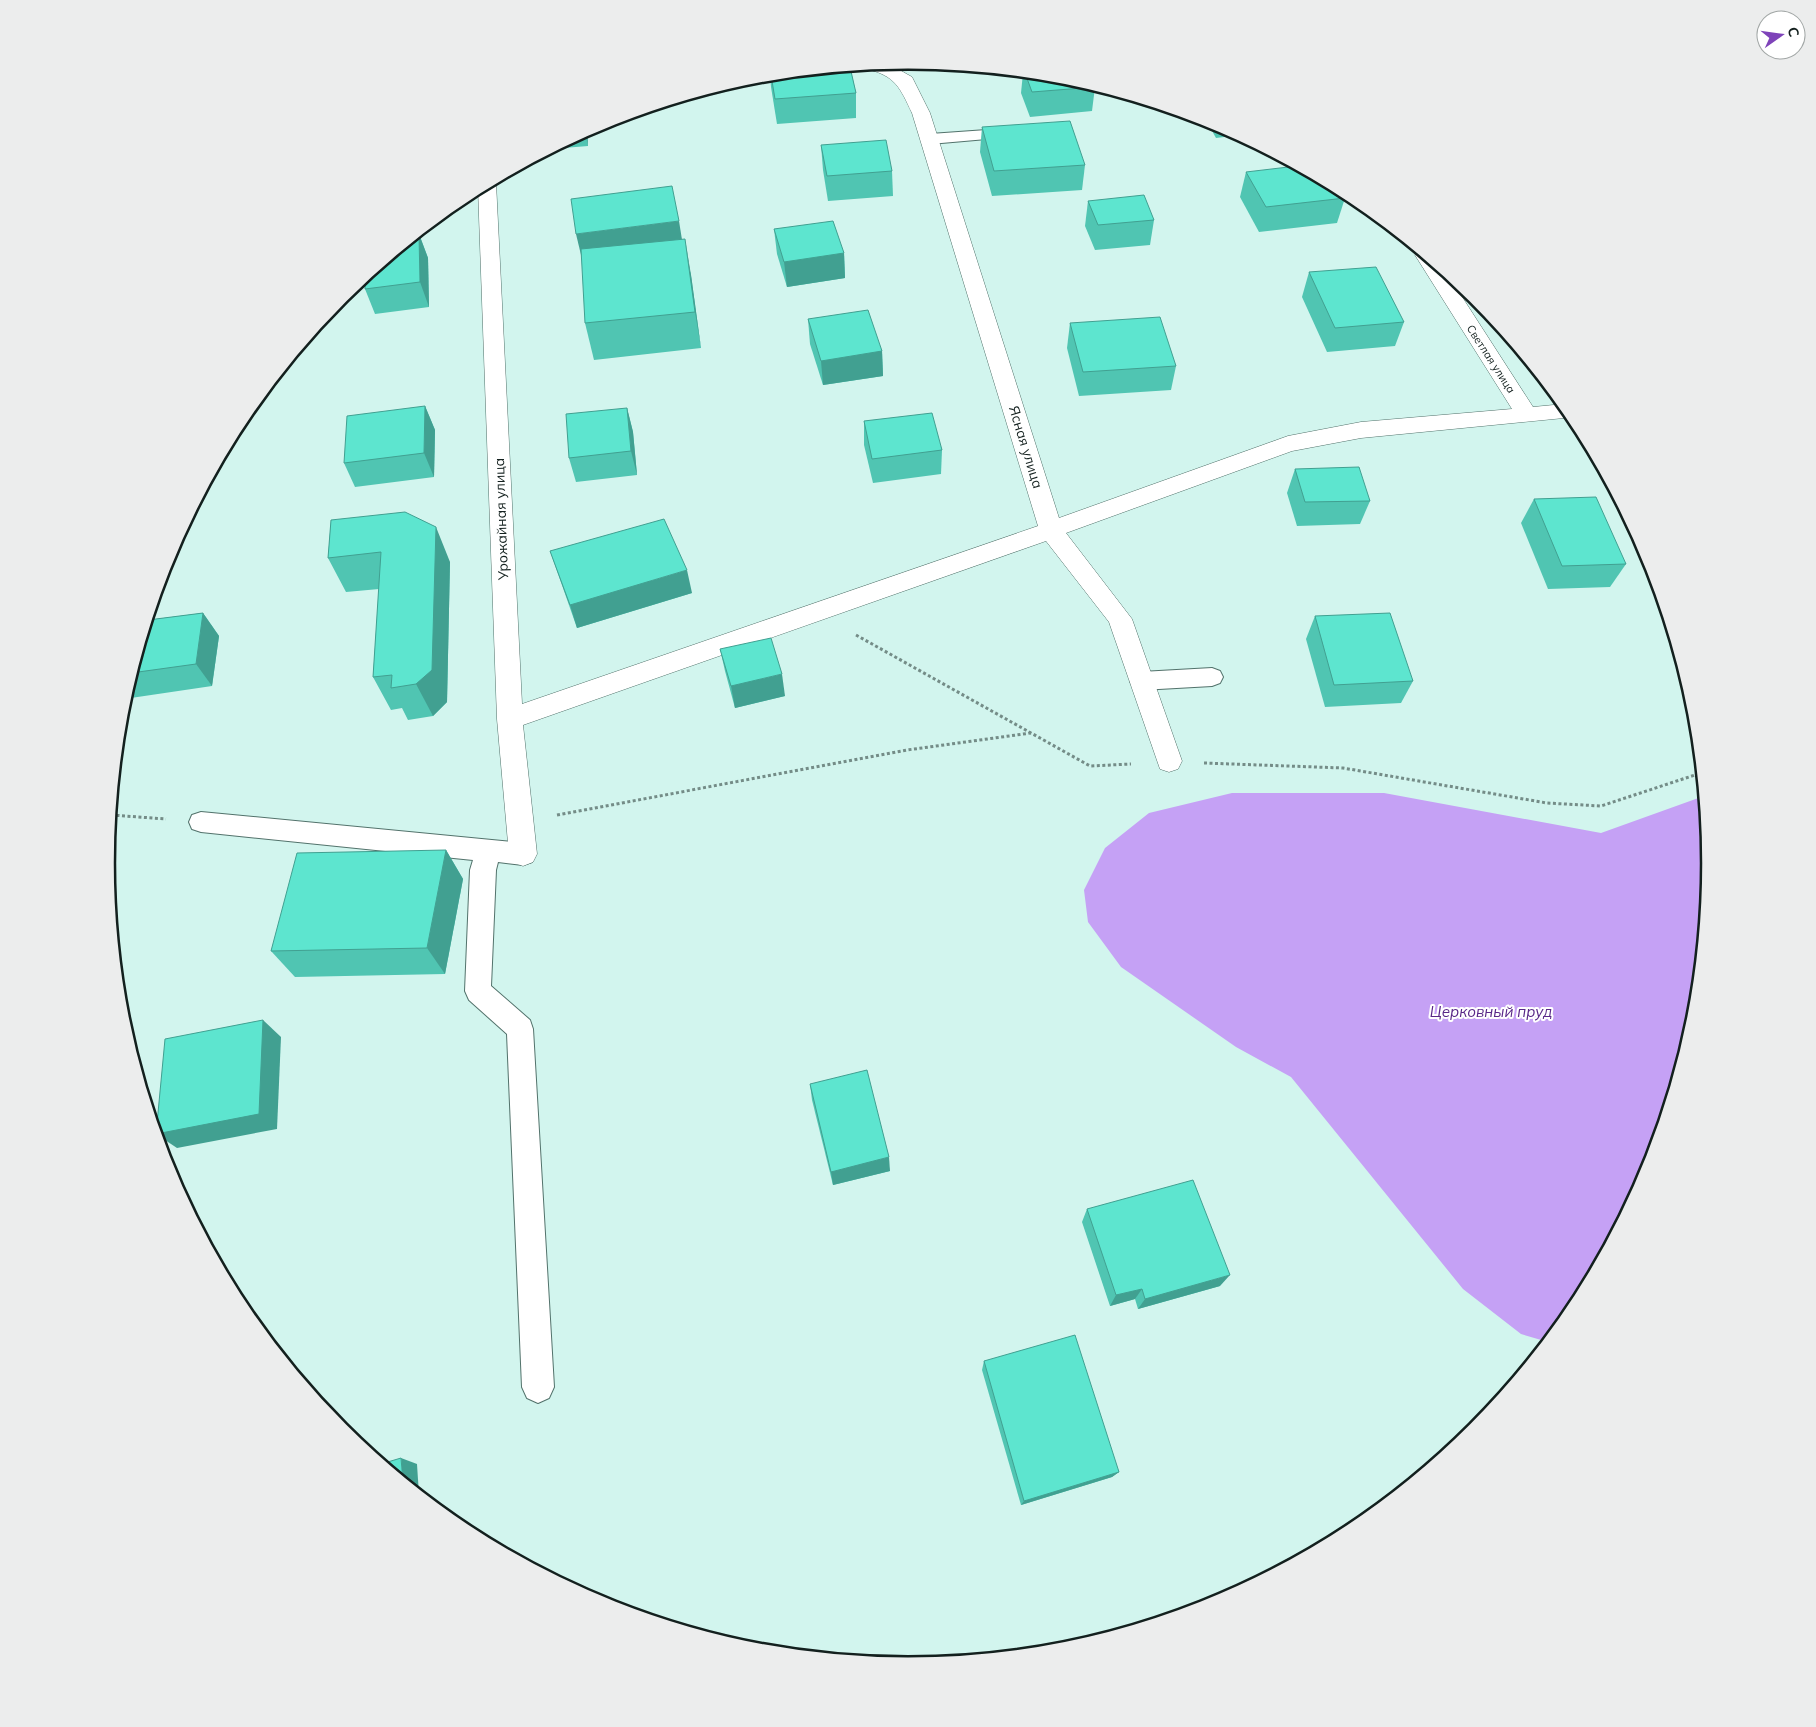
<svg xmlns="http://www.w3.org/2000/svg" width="1816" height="1727" font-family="Mulish,sans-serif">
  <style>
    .water { fill: #c5a1f5 }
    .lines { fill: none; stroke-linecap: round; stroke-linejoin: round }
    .lane-casing { stroke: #52726b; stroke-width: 2 }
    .street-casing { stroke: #52726b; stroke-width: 1 }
    .path { stroke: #748c87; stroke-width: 3; stroke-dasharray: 3 2.5; stroke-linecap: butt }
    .lane { fill: #fff; fill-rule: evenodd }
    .street { fill: #fff; fill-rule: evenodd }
    .wall { fill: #50c5b2 }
    .shaded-wall { fill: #41a091 }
    .building { fill: #5de5cf; stroke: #41a091 }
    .labels { text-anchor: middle; stroke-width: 4; stroke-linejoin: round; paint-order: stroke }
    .far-street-label { font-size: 11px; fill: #13201e; stroke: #fff }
    .street-label { font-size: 14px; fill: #13201e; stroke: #fff }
    .water-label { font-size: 15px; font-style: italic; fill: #592888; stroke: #fff }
    .rim { fill: none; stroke: #13201e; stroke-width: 2.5 }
  </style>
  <rect width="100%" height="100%" fill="#d2f5ee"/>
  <path class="water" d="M1232,793H1384L1601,833L1704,796L1710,864L1695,1020L1649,1171L1575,1309L1548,1342L1521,1334L1463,1289L1291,1077L1236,1047L1121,967L1088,922L1084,890L1105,848L1149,813Z"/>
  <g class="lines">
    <g class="lane-casing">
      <g id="lane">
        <path d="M1015,128L1021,130L1023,133L1021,136L930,144L924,143L922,139L924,135L930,134Z"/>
        <path d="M1212,668L1220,671L1223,677L1220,683L1212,686L1141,690L1133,687L1130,681L1133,675L1141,672Z"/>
        <path d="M201,812L523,843L532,846L535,854L532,862L523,865L498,862L496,870L491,986L530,1020L533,1029L554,1387L549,1398L538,1403L527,1398L522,1387L507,1034L469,1000L465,991L470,870L473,860L201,832L192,829L189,822L192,815Z"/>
      </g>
    </g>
    <g class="street-casing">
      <path id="street" d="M887,63L912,77L930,113L1059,518L1288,436L1361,422L1512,409L1415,255L1419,250L1446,272L1533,407L1564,404L1574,417L1361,438L1292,451L1066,533L1132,619L1182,761L1178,769L1169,772L1160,769L1109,622L1046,541L523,725L537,854L533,862L523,866L513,862L509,854L497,719L478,188L494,180L496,183L522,704L1038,526L912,113C900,88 896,76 867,69L865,66Z"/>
    </g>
    <g class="path">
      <path d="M856,635L1090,766L1131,764"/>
      <path d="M1204,763L1343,768L1547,803L1601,806L1701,773"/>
      <path d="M111,815L166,819"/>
      <path d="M557,815L907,750L1031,733"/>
    </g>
    <use href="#lane" class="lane"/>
    <use href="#street" class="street"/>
  </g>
  <g class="wall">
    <path d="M850,67L856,93V118L777,124L771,87L770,75Z"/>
    <path d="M1023,73L1065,77L1095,87L1092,111L1030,117L1021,93Z"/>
    <path d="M1206,120L1215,122L1240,135L1216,138Z"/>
    <path d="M982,127L1085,165L1082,190L992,196L980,152Z"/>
    <path d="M587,130L588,146L551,149Z"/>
    <path d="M821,145L892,171L893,196L828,201L823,170Z"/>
    <path d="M1246,172L1345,198L1337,223L1259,232L1240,197Z"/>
    <path d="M1088,201L1154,220L1150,245L1095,250L1085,226Z"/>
    <path d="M774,229L844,253L845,278L787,287L777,254Z"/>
    <path d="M419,234L428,258L429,307L375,314L365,289Z"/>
    <path d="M682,239L691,275L701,348L594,360L585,323Z"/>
    <path d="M1309,272L1404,322L1395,346L1327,352L1302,297Z"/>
    <path d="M808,319L882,351L883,376L823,385L810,344Z"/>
    <path d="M1070,323L1176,366L1171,390L1079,396L1067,348Z"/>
    <path d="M425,406L435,430L434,477L355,487L344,463Z"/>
    <path d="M627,408L633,432L637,475L576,482L569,458Z"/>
    <path d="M864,421L942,450L941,474L873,483L864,445Z"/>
    <path d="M1295,469L1370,501L1360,524L1297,526L1287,493Z"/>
    <path d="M1534,499L1626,564L1610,587L1548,589L1521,523Z"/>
    <path d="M331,520L450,562L447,702L433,716L408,720L402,708L391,710L373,677L379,589L346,592L328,558Z"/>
    <path d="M550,551L692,593L577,628Z"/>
    <path d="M203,613L219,636L212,686L124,699L148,620Z"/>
    <path d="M1315,616L1413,681L1401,703L1325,707L1306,639Z"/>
    <path d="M720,649L785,696L735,708L725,671Z"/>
    <path d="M446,850L463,879L445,974L295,977L271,951Z"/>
    <path d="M810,1084L890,1171L833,1185L812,1100Z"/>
    <path d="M1087,1209L1220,1286L1138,1309L1135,1299L1110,1306L1082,1222Z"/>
    <path d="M984,1361L1119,1472L1112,1477L1021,1505L982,1370Z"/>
  </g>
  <g class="shaded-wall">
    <path d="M587,130L588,146L585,131Z"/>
    <path d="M679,221L683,246L582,259L576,234Z"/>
    <path d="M419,234L428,258L429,307L420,282Z"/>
    <path d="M685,239L691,275L701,348L695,312Z"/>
    <path d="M844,253L845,278L787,287L784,262Z"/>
    <path d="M882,351L883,376L823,385L821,361Z"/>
    <path d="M425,406L435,430L434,477L424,453Z"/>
    <path d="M627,408L633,432L637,475L631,451Z"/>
    <path d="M436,527L450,562L447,702L433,716L416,684Z"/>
    <path d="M687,570L692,593L577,628L570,605Z"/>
    <path d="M203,613L219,636L212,686L196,664Z"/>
    <path d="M782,674L785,696L735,708L731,686Z"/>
    <path d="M446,850L463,879L445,974L427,948Z"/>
    <path d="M263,1020L281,1037L277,1129L177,1148L156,1134Z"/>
    <path d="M889,1157L890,1171L833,1185L831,1172Z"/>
    <path d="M1230,1275L1220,1286L1138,1309L1145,1299Z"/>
    <path d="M1142,1289L1135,1299L1110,1306L1116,1295Z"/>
    <path d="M401,1458L417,1464L419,1495L403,1482Z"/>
    <path d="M1119,1472L1112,1477L1021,1505L1024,1501Z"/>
  </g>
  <g class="building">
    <path d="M850,67L856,93L775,99L771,75Z"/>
    <path d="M1025,73L1065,77L1095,87L1032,92Z"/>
    <path d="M1070,121L1085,165L994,171L982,127Z"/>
    <path d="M886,140L892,171L827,176L821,145Z"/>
    <path d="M1297,166L1339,189L1345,198L1266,207L1246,172Z"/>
    <path d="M672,186L679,221L576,234L571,199Z"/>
    <path d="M1144,195L1154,220L1098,225L1088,201Z"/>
    <path d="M833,221L844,253L784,262L774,229Z"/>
    <path d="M417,234H419L420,282L365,289V276Z"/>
    <path d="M685,239L695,312L585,323L581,249Z"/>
    <path d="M1376,267L1404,322L1335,328L1309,272Z"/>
    <path d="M868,310L882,351L821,361L808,319Z"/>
    <path d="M1160,317L1176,366L1083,372L1070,323Z"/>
    <path d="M425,406L424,453L344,463L347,416Z"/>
    <path d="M627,408L631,451L569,458L566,414Z"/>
    <path d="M932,413L942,450L872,459L864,421Z"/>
    <path d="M1359,467L1370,501L1305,502L1295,469Z"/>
    <path d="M1596,497L1626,564L1562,566L1534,499Z"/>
    <path d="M405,512L436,527L432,670L416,684L391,688L392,675L373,677L381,552L328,558L331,520Z"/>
    <path d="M664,519L687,570L570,605L550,551Z"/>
    <path d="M203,613L196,664L131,673L148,620Z"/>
    <path d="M1390,613L1413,681L1334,685L1315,616Z"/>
    <path d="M771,638L782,674L731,686L720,649Z"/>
    <path d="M446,850L427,948L271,951L297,853Z"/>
    <path d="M263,1020L259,1114L156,1134L165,1039Z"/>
    <path d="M867,1070L889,1157L831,1172L810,1084Z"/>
    <path d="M1193,1180L1230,1275L1145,1299L1142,1289L1116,1295L1087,1209Z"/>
    <path d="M1075,1335L1119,1472L1024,1501L984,1361Z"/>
    <path d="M401,1458L403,1482L381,1464Z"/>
  </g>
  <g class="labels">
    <g class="far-street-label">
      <text transform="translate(1491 359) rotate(57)" y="4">Светлая улица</text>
    </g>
    <g class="street-label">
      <text transform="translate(1026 447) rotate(73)" y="5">Ясная улица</text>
      <text transform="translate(501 519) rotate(-92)" y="5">Урожайная улица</text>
    </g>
    <g class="water-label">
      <text x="1491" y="1017">Церковный пруд</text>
    </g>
  </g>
  <path d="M0 0H1816V1727H0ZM115 863a793 793 0 1 1 1586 0a793 793 0 1 1-1586 0Z" fill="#eceded" fill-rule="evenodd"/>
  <path class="rim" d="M115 863a793 793 0 1 1 1586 0a793 793 0 1 1-1586 0Z"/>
  <g transform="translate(1781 35) rotate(76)"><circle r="24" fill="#ffffff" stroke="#a1a6a5"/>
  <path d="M0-4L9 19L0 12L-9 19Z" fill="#7e43b9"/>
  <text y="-8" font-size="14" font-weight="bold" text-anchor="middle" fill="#13201e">С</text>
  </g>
</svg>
